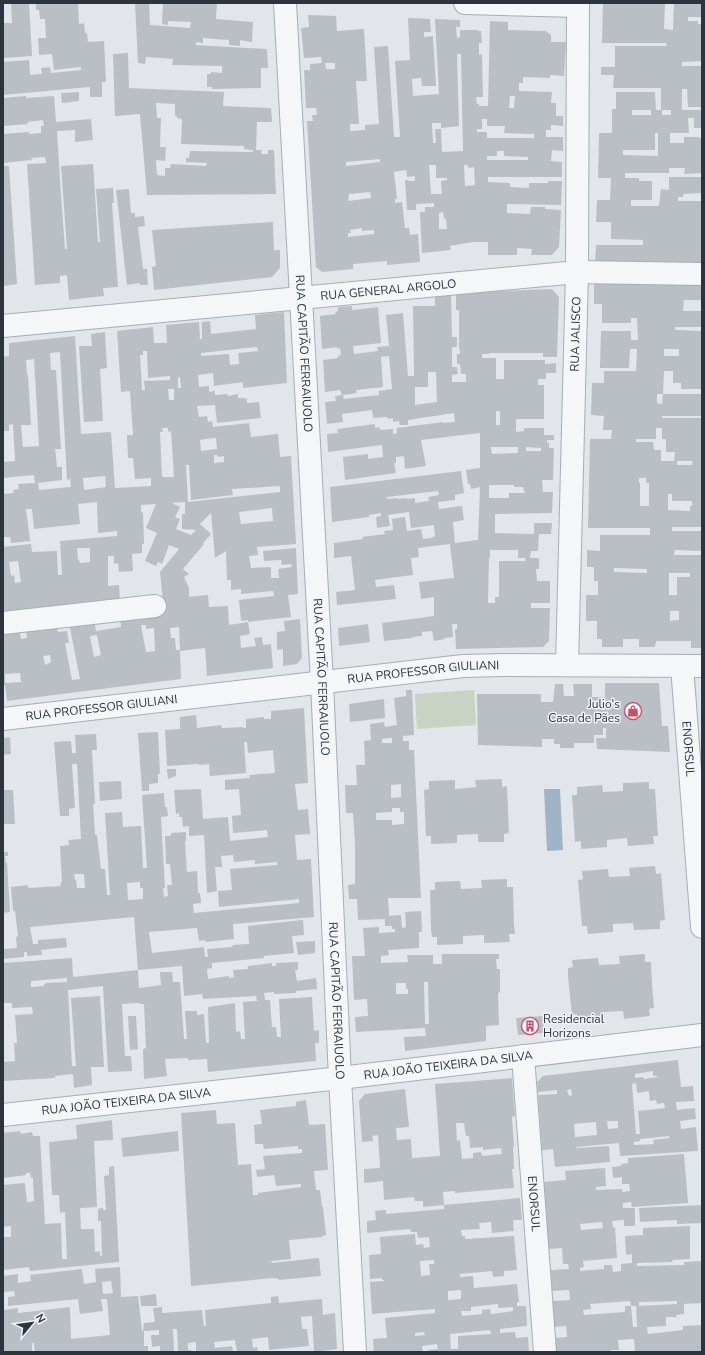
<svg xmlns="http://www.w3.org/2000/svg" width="705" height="1355" font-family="'Nunito Sans',sans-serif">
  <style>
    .green { fill: #c8d3c4 }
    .water { fill: #a1b4c7 }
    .building { fill: #babfc6; fill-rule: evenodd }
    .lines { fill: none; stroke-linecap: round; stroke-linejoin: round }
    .minor-casing { stroke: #a8adb4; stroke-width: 24 }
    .minor { stroke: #f5f6f8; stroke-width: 22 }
    .labels { text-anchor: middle; stroke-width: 3; stroke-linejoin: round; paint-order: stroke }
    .street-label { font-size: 12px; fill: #2c3440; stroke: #f2f4f7 }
    .poi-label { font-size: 12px; fill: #2c3440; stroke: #f2f4f7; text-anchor: end }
  </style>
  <rect width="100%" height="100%" fill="#e2e6ea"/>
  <path class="green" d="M474,690L476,725L417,729L415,694Z"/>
  <path class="water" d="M544,789H560L563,850L547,851Z"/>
  <g class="building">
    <path d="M11,3H29L32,56L3,58V23H12Z"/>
    <path d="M36,3H78L79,24L84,23L85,33H87L88,42L104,41L106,82H102V97H90V87L3,95V62L29,60L30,75L42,74L41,68L50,67L51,73L81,70V67L54,70L52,54L39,55L38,38H46L45,19H40L39,10H36Z"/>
    <path d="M135,3H149L150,25L190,28L191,22L168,21V25L162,24L163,3H217L216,19L253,22L252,42L240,40V46L229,45V40L203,38V43L196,42V45L267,49L268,68H261V88L212,89V87H207V74H211V72L222,73V66L172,65L173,59L146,57L145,64L138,63Z"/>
    <path d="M603,3H665L664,29L673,30L674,3H702V17H688V21H698V24H702V61L682,62V66H702V107H688L687,89H682V110H702V128H694V118H688L689,133H670V143H684V137H699V138H702V173L684,174L685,168H669V173H625V178H639V181H652V200H631V206H659L661,189L669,190V177H702V193L683,194V197H678V201H702V266L644,264V262L595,263L596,245H643V240L611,239V222H596L597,200H610L611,178H598L599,133H612V109H616V92H655L656,110H661V88H613L614,75H601V67H615V46H667L666,43H602ZM632,110H651V115H632ZM662,110H671V115H662ZM655,133H658V156L623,155V150H655Z"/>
    <path d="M308,15L336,16L337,31L364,29L367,81H356L359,124H350V131L365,130V125L379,124L374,47L388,46L394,137H400L395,61L410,60L408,18L430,19L431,32H424V37L433,36L436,86H422L421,78L412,79L413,96L439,94L435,19L460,20V27H456L457,38L460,37V30H478V31H481L482,43H479V55L482,54L483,97H476L477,104H479V106H488L490,21L508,22V30L546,31L551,35V42H566L564,76L550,75V78L523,77V83H519V91L552,92L551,103H556V116H563V126L551,125V130H546V137H563V151L552,150L551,161L562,162V177H488V182L510,183V187L529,188V183H548V181H562L561,205L507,204V213L530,214L531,207H545V209L561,210L559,247L552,255H531L532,249L517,248V255H488V242H473L450,246L451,250L422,253L420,212H425V207H434V203L416,204V210H407L405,180H408V181H415V176L407,177L406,170L394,172L397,199H395V203L402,202L405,228H409L410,235L418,234L420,262L387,265V261L353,264V269L322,272L316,267L307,121H313L312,115H317L316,108H306L304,70H310V64L322,63L321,57L304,58L301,28L309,27ZM457,54H461L463,151L442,152L441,129H435L436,143H433L432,123H441V128L459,126ZM325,63H335V69H326ZM510,96H515L514,108H509ZM482,119H487V126H505L504,133L534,134V138H487V132H477V129H482ZM497,151H504V156L528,157V160H487V156H497ZM380,159V162L346,166V162ZM429,165H436V178H447V180L441,181L442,194H431ZM464,165H468V168L474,167L475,185L465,186ZM370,192L371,198L348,201L349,194ZM443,212L444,219H446L447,229H439V213ZM362,228V231L374,230V234L348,237V233H351L350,230Z"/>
    <path d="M128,53L129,88L224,92L223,106L271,108L272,122H257L256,150H262L261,154H268V150H274L276,194L147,195L140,114L115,116L113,54ZM156,103L175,104V116H177V118L182,119L181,144L244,146V149L253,150V152L190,151L189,158H186V162L207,163L206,166L171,164L170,168H165V176L157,175L156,160L165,161L166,147H160L161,118H157Z"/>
    <path d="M79,92V101L62,103L61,93Z"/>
    <path d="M26,96V98L54,96L56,122L91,119L93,140L75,142V130L57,131L61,195L65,249H67L61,166L93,164L98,242H100L96,189L113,188L114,203H112L118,287L103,288L104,296L69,300L67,275L60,276V283L35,285L27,164L46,163L45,157L31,158L32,160L3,163V134L29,132V134L41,133V126H44L43,120L27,122L28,124L3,126V98Z"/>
    <path d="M3,166H9L17,284L3,286Z"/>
    <path d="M129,189L131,213H135V217L144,216L145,226L138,227L143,269H147L148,285H140V283L127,285L116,190Z"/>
    <path d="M273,222L274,250H280V268L272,277L154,290L152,267L156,266L152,230Z"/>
    <path d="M599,281L702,282V300H684L683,311H702V327H675V330L702,331V389H681V383H673V371H664L663,394H702V416H662V418H702V527H672V531H702V551L675,550L674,555H702V648H691V641H656L655,647H639V639H623V647H602V639H597V621H586V595H598V581H594V567H587V550L600,551V535H650V528H588L590,439H611L612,430H603L604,416L591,415L592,383H604V371H636L637,349H630L629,368H600L601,331H631V340H638L637,318H631V323H602V304H594V285ZM664,349H679V356H664ZM657,394H663L662,404L657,403ZM656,428H662V439H666V452H675L674,461H661V450H654L653,442H636V439H656ZM677,461H693L692,465H677ZM639,478H646V483H649V506H640V483H639ZM668,494H672V501H692V506H690V511L668,510ZM614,568L647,569V573L614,572ZM669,573H690V577H677V595H669ZM670,611H679V620L670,621Z"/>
    <path d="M552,289L559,297L557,357H543V353H489V354H482V358H496V379H504V360H545V364L556,363V373H546V379H538V385H544V419H516V432L524,431V428H544V435H554V440H547V443H549V448H554L553,480H542L543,492H553L552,513L495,514V533L534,534V523H552L551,534H539L538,551H531L530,558H539V569H536L537,581H550V603H531V608H550L549,641L543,647L456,649L455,629H457V624H452L453,637L445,638V639L434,641L432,631L422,632V636L412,637V638L384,641L382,623L434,616V597L421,599L419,582L454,578L450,544L418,548L419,557L411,558L413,575L375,580L376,587L394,585L396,599L337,605L336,592L355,590L351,556L334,558V543L363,539L362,537L385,534L384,531L393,530L392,519L405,517L407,531L421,529L423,539L431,538L435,536L434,525L411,528L409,512L388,515L390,526L377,528L376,517L381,516V513L369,515V517L332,522L330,487L461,471L464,493L455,495V500L438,502L439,509L462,506L464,520L453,522L455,543L478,540L480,487L471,489L470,484H468L466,470L480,468V433L421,440L426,466L405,469L404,456L396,457V463H394L396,473L345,480L343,457L368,454V459L383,457L382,445L328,452L327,434L338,433L337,429L375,424V428L380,427V430L393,429V434L397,433V428L443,422V423L455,422L454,413L408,420V425H400L399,421L393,422V418L388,419L387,417L373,418L372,410L342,414L343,422L327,424L325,402L336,401L335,396L342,395L340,390L325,392L323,360L338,358V356L341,355L340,348L337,349V347L322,349L320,316L336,314L335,312L338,311V307L352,306V310L378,307L381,343L353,346L354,354L378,351L377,347L389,346L386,315L403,313L408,376H414L413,306H435V295L451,293L452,337H457V347H452V367H457L458,374L452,375V382H466V374H461L460,364H457V354H460V350H459V310H456V293ZM389,356L392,389L379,391V395L344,399L343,395L357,393L356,390L383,387L381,357ZM428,372H436L437,402L415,405V387H428ZM496,411H500V425H496ZM491,447H518V453L492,454ZM526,447L541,448V451H526ZM489,485H514V487H523L525,493H509V498H489ZM438,491L439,495L428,497L429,501L415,503V498L407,499V498L398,499L397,498L387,499V497ZM490,550H518V558H525L526,561H499V597H495V603H488L489,558H490Z"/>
    <path d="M284,312L287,383L243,388V382L214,386L213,373L198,375L199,387L209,386V392L215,391V395L227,394L228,396L238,394V398H244L247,399V403L259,402L261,418L217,423L215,405L197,406L199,417L207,416L208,422L212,421L213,427L249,423L251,437L278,434L280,457L291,456L296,544L257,547L258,555L249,556L251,568L271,567V578H279L278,569L292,567L291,564L282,565L281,560L264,561L263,551L296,548L298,594L288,595L291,617L248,622V620L241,621L239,600L274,596L273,591L241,594V589L231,590V580H227L226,551L215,558L211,513L200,524L211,534L203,543L204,544L183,569L189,574L184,577L189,588V597L208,595L209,607L228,606L229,625L248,622L250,634L240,636L241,648L256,646L254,638L262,637L263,645L271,644L273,668L207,676L205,648L180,651L181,679L7,701L5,685H3V668H4L3,631L19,629L21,639L27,638L26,628L57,624L58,632L67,631L69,643H65L72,680L80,679L69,623L94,620L96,631L121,627L120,617L164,611L160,572L179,549L169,545L162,564L158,562L156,566L145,561L157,533L146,528L156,504L141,505V513L143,512L144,544H142V553L132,554L133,571L119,572L118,563L114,564V556H108V586L119,585L120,601L3,615V547L31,544L32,552L57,551L58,575H62L60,541L117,536V531L98,533L97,502L78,504L80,524L34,529L32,509H26L30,541L11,543L10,537H3V494L14,493L13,490L19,489L18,484L35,483L34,475L3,478V462L15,461L13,424L9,425V431H3V357L9,356V343L75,336L81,434L111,432L115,488L151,486V478L135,479L133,458H128L127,435H133L130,391L121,392L117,331L153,327L154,343H167L166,325L199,322L200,339H202V322L210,321L211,334L256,329L255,315ZM257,347L258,351L238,353L239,364L230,365L229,354L201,356V353ZM143,351H147L148,378L170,376V380L144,381L145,390H142L140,355H143ZM60,352L67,480L70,479L71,487L39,490L38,483L62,480V467H57L56,456L55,449H61L56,370H51L50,353ZM34,359L39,446L23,447L21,425H31L28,375H27L26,360ZM178,377H180L181,388H178ZM168,389H174V400H169ZM162,428H168V432L171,431L174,477H162L160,432H163ZM213,438H216L217,449L201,451L200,440ZM214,455H217L218,457L224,456V462L214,463ZM186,465H189L191,500L233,495L232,489L280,486V492L188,502ZM105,476L106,487L84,490L83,478ZM185,502V514H182V529L196,530L191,535L176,529L180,519L175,517L180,507L172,503ZM272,508L273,521L241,524L239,512ZM77,548H90V562L80,563L79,560H78ZM18,561L21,582L15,583L14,575L11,576L9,562ZM141,625H146V629L154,628L155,651L146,652ZM179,627L180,650H176L175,638H171L170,628ZM97,635L101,655L94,657L90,636ZM50,655L51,662L45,665L43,656ZM20,673L21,682L5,683V674Z"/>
    <path d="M105,332L107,368L100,369L103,421L84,422L79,346H92L91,334Z"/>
    <path d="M300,619L302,658L297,664L283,666V649L277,650V632L285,631L284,621Z"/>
    <path d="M368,624L370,642L339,646L338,628Z"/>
    <path d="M605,683H659L662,726H668L670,752L597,749L596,738H606V728H603V735H594V743H574V748H560V744H554V739H542V747L478,745L477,694H541V702H553L555,684H563L564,696H574L573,684H592V697H605Z"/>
    <path d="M406,690H412L414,735L403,736V741H409V750H414L421,898H388L389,916L401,915L402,928L406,927L405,912L421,911L422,932H419V948L388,950L389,955L381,956V963L408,962L407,955H433V964H442V954H499V959H496L497,969H500V992L498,993L499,1025L486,1026V1041L405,1051L404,1037L426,1036L425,1028L356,1032L355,1017L368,1016L367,999L354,1000L352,956H365L363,928L379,927V933L395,932V929H392V926H385V919L358,920L357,899H349L348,885L355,884V842L353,813H346L345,785H357L356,765H365L364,741L371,740L370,724L384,722L385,727L397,725L394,698L406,696ZM392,738V743H382V739ZM401,784V797L391,798V785ZM392,808H400V812H404V824L392,825V820H376V813L392,812ZM424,982H428L429,1024H425ZM396,983H406V989H408V994H396Z"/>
    <path d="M384,699L385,718L350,722L349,704Z"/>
    <path d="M304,708L308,783L295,784L298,810L308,809L310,834L295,835L297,860L311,859L314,917L233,924L234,939L205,942V940L199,941L197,928L149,932L152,953L204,947L205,957H208L207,949L233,947L232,945L249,944L248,926L303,920L304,935L292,936L294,953L264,956V958L212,963V968L207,969L208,979L229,976V978L234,977L233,970L248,969V966L272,963V966H276V963L298,962V970H295L297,981L316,978L317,989L296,991V993L274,994V992L264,993L265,1000H270L272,1027H276L277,1037H281L279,999L312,997L314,1031L319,1030V1043H315L316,1061L208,1072L207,1059L188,1060V1058L165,1059L167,1076L144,1079L143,1049L146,1048L144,1004H140V1003L122,1004L125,1056H131L132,1071L108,1072L103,986L68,990L72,1066H76L71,998L100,996L104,1067H91L92,1085L74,1088L73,1074L55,1076V1078L3,1081V1062L15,1061L14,1043H17L15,1015L33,1014L32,1007L12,1008V1003H3V963L72,958L73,977L138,970L134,917L30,927L33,944H38V940L66,938L67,947L41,950L42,955L27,956V952H24V957L3,959V949L17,948L16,937L18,936L15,911H13L11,887L28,885V888L61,886L60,883L62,882L60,846L69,845L68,840L81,839L77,764H72L75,808L69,809V816H60L54,742L71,741L72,753H76L75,735L96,734L97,750H92L95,804H93L95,835H97L101,869H105L107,895H110L105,813L122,812L123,827L141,826L143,868H147L142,795L164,793L165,807H167L168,816L161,817L165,888H163L164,897L168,896L167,885H172L170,864H166L165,836H171V833L186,832V841H185L187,872L197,871L198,893H200L201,903L193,904L194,913L299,903V899L219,907L218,891L232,890L230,869L277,865V862L255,864V860L234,862L233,855L221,856L222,867H215L217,891L207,893L204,835L189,836V826L183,827L182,817H179V813L176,814L174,790L201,789L203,819L228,817L230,841L268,837L267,830L233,833L232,816L241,815L239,789L225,790V780L250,778L249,775L275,773L273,750L248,753L247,742H244L246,773L210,776L209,764L199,765V764L167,766L165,730L180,729V717L196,715L197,728L221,725L222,728L243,727V728H246V719L264,717V719H271V711ZM74,874H84L85,888H77L76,880H75ZM140,882V888H143V899L128,900L127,883ZM182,966L184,996L202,994L203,999L256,996L257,1001L243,1002L245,1039H241L240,1031L236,1032L235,1003L208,1007L209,1043H206L204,1014L197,1015V1011H185L187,1039H184L180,982H173L172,972H160L161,985L139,988L138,970ZM67,978V982L46,983L43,986L31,987V981Z"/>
    <path d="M158,732L160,774H158V783L149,784V791H142L138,733Z"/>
    <path d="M10,737L11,754L3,755V738Z"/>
    <path d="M167,769H176V776L168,779Z"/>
    <path d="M502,779V787L507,786L508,810L509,833L504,834V842H478V834L457,835V843L431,844V836H426L424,790L429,789V781L455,780V789L476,787L475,780Z"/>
    <path d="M121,781L122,799L100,801L99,782Z"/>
    <path d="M649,782V789H655L658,836H653L654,844L628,846L627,838L607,840V847L581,849V841L575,842L572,795H577V787L602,785L603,792L623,791V783Z"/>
    <path d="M3,790H13L15,824H3Z"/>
    <path d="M3,852H8V856H5L6,863H7L10,912L3,913Z"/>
    <path d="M655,866L656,874L661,873L665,920L660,921V929L634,930L633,923L613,924V932L588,934L587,926H582L578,880L583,879L582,871L608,869L609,877L630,876L629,868Z"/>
    <path d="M507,879V887H513L514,926L515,934H509L510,942L484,943V935L463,936V944L437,945V937H432L431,929L430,890H435V882L460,881L461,889L482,888L481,880Z"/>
    <path d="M315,941V953L298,955L296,942Z"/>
    <path d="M645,954V962H651L652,985L654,1008L649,1009L650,1016L624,1019L623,1011L602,1012L603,1020L577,1022V1014L572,1015L568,976V968L573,967L572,960L598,958L599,965L620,964L619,956Z"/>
    <path d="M128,1016H136L138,1049L130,1050Z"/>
    <path d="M543,1016L544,1033L518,1035L516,1018Z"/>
    <path d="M678,1060L681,1087L693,1086L694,1101L676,1102L677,1110L695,1108L696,1119L680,1121L681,1129L696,1127L698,1151L620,1156L619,1143L576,1147L577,1148L609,1146L610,1162L555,1167L553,1149L542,1150L538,1095L557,1094V1090L538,1092L537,1082L543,1076ZM653,1071V1076H657L658,1077L644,1079L643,1077L635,1078V1074ZM636,1083L637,1093L649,1091L650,1101L656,1100L657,1104L664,1103L665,1108L638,1111L640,1134H636L632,1084ZM571,1089L572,1095L569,1096L567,1090ZM607,1121H618V1128L608,1129ZM596,1122L597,1135L575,1137L574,1124ZM669,1136V1138L653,1140L654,1144L634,1145V1142L640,1141V1139Z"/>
    <path d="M512,1078L515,1116L512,1117L514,1147H513L514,1169H512L514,1188L455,1193V1191L443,1192L444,1205L520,1198L522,1220H513L514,1231L492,1233L491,1222L479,1223L480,1229L461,1230L462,1236H465V1239L514,1236L517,1270L504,1271V1276L493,1277L492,1271L460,1274V1277L473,1276L474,1288L517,1284L519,1302H517V1306H526L527,1326L500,1329V1333L515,1332L516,1338L528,1337L529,1352H428V1350L438,1349L437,1344L422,1346L423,1352H374L373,1339L387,1338L385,1318L435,1313V1309L372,1314L370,1282L384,1281V1280H382V1278L370,1279L369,1255L381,1254L380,1237L415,1234L416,1245L423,1244L424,1248L430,1247L429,1237L418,1238L417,1232H411L410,1229L367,1233V1221L376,1220L375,1211L386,1210V1214L444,1209V1205L423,1207V1201H415L414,1197L384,1200L383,1181L364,1183V1169L380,1168L378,1135L372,1136L373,1141L362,1142L359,1101L365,1094L405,1089L409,1127L396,1128L397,1140L411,1139L412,1158L440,1156L435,1084ZM456,1123H464L466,1136H469L470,1148L483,1147V1150L501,1148L502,1154L482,1156L481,1152L473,1153V1158L462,1159L460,1140L457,1141ZM434,1260V1264H429L430,1275L421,1276L420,1261ZM461,1290V1299L448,1300V1291ZM498,1304V1308L513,1307V1311L491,1314L490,1309L482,1310V1314L462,1316L461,1311H471V1307ZM490,1330L491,1334L458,1336V1349H451L450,1334ZM424,1332L425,1335L415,1336V1333Z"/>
    <path d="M306,1100L309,1125L325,1124L328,1170L314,1171L316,1190H320L322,1207H323L326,1235L322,1236V1237L289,1240L291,1259L271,1261L272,1263L319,1258L321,1276L279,1280V1279L273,1278L191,1286L181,1113L216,1110L217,1124L235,1123L238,1165L251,1164L253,1195H258V1193L301,1187V1184L276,1186L274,1175L257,1177L256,1170L265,1169L263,1156L302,1153V1149H298V1146L264,1149L263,1144H255L254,1125L262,1124L260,1110L296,1106V1102Z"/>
    <path d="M112,1120L113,1140L94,1141L97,1207L80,1208L81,1229H94L95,1252L100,1251V1256H102L101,1221H98V1209L103,1208V1210H106L104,1176L109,1175V1167L114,1166L119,1262L30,1271L29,1267L3,1270V1237H11V1226L3,1227V1185L25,1183L27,1202L34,1201L33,1178H31L30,1173H26V1175L3,1178V1133L20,1131L21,1134L32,1132L33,1136H40L45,1224L61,1223L62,1259H67L65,1212L60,1213L59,1195H52L49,1142L77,1139L76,1125Z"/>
    <path d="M178,1131L179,1151L123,1157L121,1138Z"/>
    <path d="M684,1154L688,1203L632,1207L631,1202L623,1203V1208H635V1226H624V1220L612,1221L613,1228L615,1227L617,1258L583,1261L584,1267L580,1268V1271L604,1269V1265H612L613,1272L621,1271V1264L632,1263V1254L626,1255L625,1236L643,1235V1228L690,1226V1259L672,1260L673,1262L637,1263V1266L684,1265V1262L702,1261V1303L684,1304V1314L676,1315L677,1317H666V1326L647,1327L648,1334L683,1330V1326L702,1325V1352H635L634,1339L618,1340L619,1350H611V1352H556L555,1338L567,1337L566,1326L554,1327L552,1301L570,1300L569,1290L552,1291L551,1270L569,1269L568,1264H563L562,1248L549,1249L544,1182L566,1180L565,1171L605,1168L606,1186L596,1187V1190L622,1189V1192L630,1191L629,1184H622V1177L613,1178L612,1167L621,1166V1164L628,1163V1158ZM602,1222L603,1228L581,1230L580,1224ZM630,1301L631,1306H625V1312L584,1315L583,1310L591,1309L590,1304ZM677,1301V1304L639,1306V1302ZM631,1306H636L637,1327H633Z"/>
    <path d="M702,1205V1223L677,1224V1220L640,1222L639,1208Z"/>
    <path d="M120,1267L121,1297L138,1296L142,1331H143L144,1323L155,1322L153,1308L162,1307V1313L202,1310L204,1326H206L205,1310L271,1303V1297L278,1296L279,1303L322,1299L323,1315L335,1313L337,1349L314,1352L312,1316L301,1317L302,1329H307L309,1346L269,1350L268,1337L252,1339L253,1348L257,1347L258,1352H237L235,1340L214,1342L215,1348L232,1346L233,1352H196V1342L188,1343V1350H191V1352H178L177,1329H173L174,1352H160V1346L152,1347L151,1335H159V1330L144,1331V1346H148V1352H35L34,1343H32V1352H3V1310L18,1308V1313L70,1307L71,1339L110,1335L107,1299H101L103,1311L80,1314L78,1299L8,1306V1297L15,1296L14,1291L3,1292V1276L18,1274V1283L31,1281L30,1275L82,1269L84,1284L96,1282L95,1269ZM111,1281L113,1293L103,1294L102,1282Z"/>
    <path d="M156,1294L157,1306H141L140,1296Z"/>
  </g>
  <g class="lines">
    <g class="minor-casing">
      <g id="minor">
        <path id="s1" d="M285,3L322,683L340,1078L355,1352"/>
        <path d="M465,3L578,6"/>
        <path id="s2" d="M3,326L577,272L702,274"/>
        <path d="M3,623L155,606"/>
        <path id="s3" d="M567,665L577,272L578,3"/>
        <path id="s4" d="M682,666L702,927"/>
        <path id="s5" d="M3,719L463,666L503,665L702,666"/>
        <path id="s6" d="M523,1056L545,1352"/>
        <path id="s7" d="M3,1115L340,1078L702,1035"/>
      </g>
    </g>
    <use href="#minor" class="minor"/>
  </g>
  <defs>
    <g id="shop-ring" transform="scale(0.9)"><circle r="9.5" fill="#f2f4f7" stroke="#c45268" stroke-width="1.5"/><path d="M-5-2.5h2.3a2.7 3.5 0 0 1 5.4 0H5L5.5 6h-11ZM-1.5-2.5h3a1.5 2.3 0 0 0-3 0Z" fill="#c45268"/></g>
    <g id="building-ring" transform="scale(0.9)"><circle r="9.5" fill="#f2f4f7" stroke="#c45268" stroke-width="1.5"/><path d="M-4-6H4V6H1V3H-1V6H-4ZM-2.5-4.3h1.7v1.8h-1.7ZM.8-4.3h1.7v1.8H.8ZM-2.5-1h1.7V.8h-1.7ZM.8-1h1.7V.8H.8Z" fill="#c45268"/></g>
  </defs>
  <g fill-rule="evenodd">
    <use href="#shop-ring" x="633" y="711"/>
    <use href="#building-ring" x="530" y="1026"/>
  </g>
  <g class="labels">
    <g class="street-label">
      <text dy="4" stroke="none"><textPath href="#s2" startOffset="387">RUA GENERAL ARGOLO</textPath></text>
      <text dy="4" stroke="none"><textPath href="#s3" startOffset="331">RUA JALISCO</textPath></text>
      <text dy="4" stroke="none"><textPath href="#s1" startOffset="351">RUA CAPITÃO FERRAIUOLO</textPath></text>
      <text dy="4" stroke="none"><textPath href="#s5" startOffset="423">RUA PROFESSOR GIULIANI</textPath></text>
      <text dy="4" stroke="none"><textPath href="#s1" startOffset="675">RUA CAPITÃO FERRAIUOLO</textPath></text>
      <text dy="4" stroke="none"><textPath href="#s5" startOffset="99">RUA PROFESSOR GIULIANI</textPath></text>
      <text dy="4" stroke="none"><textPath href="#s4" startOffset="83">ENORSUL</textPath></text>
      <text dy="4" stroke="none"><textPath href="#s1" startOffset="999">RUA CAPITÃO FERRAIUOLO</textPath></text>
      <text dy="4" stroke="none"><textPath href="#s7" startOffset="448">RUA JOÃO TEIXEIRA DA SILVA</textPath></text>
      <text dy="4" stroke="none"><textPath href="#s7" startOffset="124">RUA JOÃO TEIXEIRA DA SILVA</textPath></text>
      <text dy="4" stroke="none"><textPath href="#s6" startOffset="148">ENORSUL</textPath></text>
    </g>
    <g class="poi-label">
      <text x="620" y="708">Julio's<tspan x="620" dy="14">Casa de Pães</tspan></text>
      <text x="543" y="1023" text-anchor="start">Residencial<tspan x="543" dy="14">Horizons</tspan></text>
    </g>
  </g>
  <rect width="705" height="1355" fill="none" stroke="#2c3440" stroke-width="8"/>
  <g transform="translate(32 1323) rotate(61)" stroke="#f2f4f7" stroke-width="3" paint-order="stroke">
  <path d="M0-3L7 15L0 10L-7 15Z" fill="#2c3440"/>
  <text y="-6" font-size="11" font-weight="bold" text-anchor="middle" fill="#2c3440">N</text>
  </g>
</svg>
